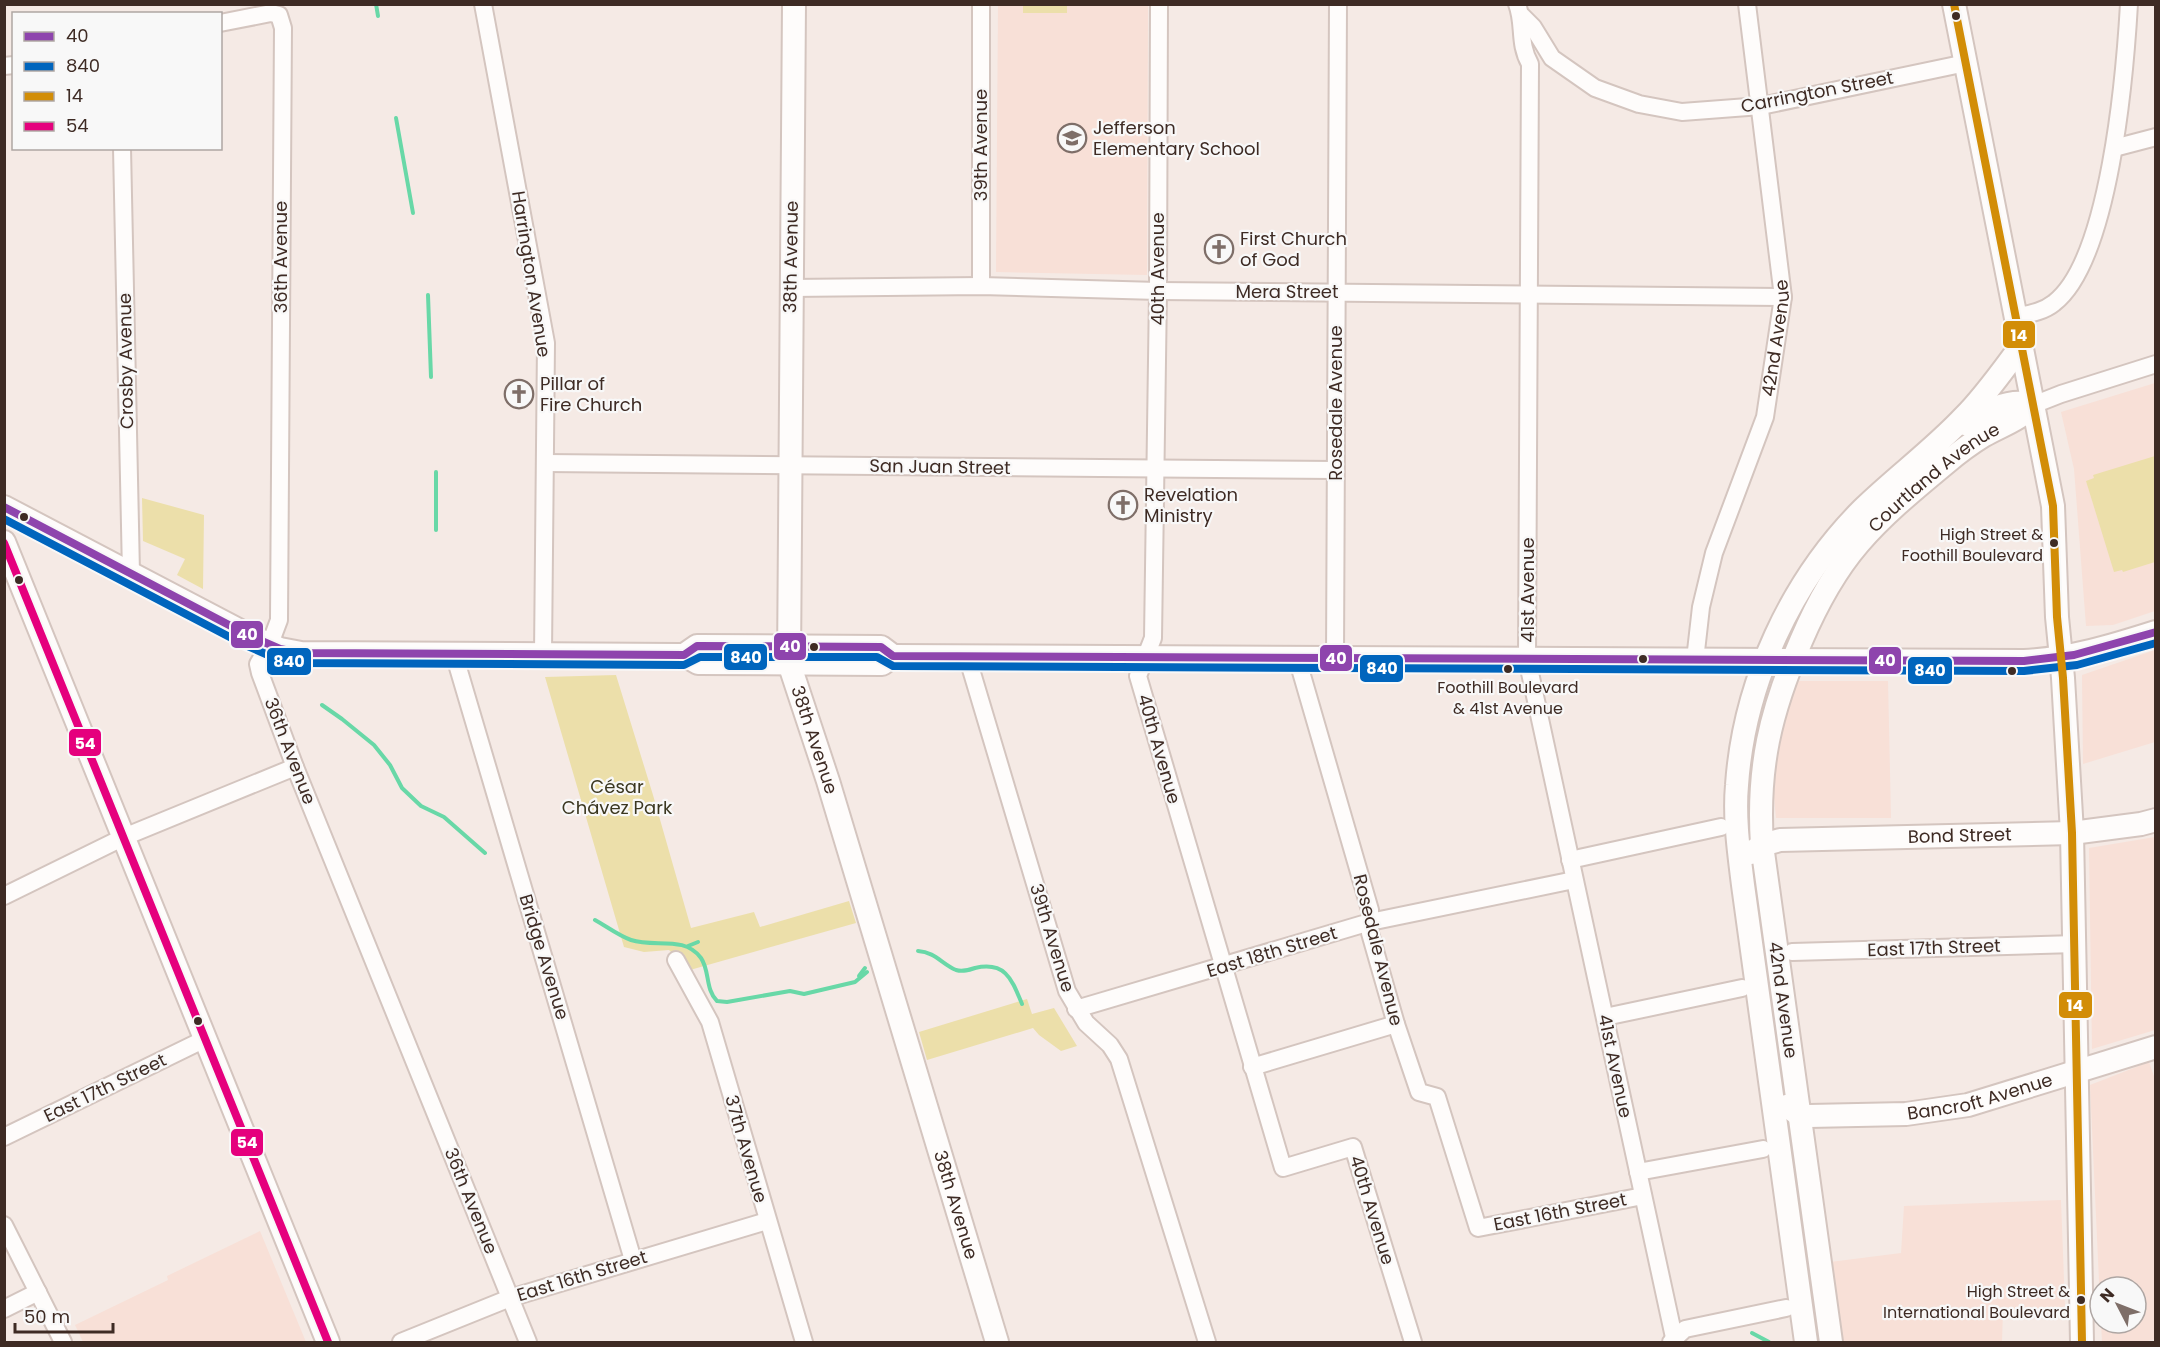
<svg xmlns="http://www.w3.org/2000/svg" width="2160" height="1347" font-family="Poppins,sans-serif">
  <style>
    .built { fill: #f8e0d7 }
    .green { fill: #ecdfaa }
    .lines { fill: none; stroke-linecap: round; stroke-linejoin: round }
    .stream { stroke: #68d8a7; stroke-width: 4 }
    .street-casing { stroke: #d4c5bf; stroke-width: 20 }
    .secondary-casing { stroke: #d4c5bf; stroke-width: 26 }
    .street { stroke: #fefcfb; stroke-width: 16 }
    .secondary { stroke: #fefcfb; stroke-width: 22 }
    .bus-1-casing { stroke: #f8f8f8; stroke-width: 12 }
    .bus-2-casing { stroke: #f8f8f8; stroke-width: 12 }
    .bus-3-casing { stroke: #f8f8f8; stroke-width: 12 }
    .bus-4-casing { stroke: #f8f8f8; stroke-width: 12 }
    .bus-1 { stroke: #8e44ad; stroke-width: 8 }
    .bus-2 { stroke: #0065bd; stroke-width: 8 }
    .bus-3 { stroke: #d28d07; stroke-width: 8 }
    .bus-4 { stroke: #e5007d; stroke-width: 8 }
    .bus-dot { fill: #3e2b24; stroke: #f8f8f8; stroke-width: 2 }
    .labels { text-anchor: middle; stroke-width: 4.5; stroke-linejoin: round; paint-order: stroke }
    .bus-label { font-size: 16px; fill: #3e2b24; stroke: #f8f8f8; text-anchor: end }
    .street-label { font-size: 18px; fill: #3e2b24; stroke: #f8f8f8 }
    .poi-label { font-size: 18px; fill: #3e2b24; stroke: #f8f8f8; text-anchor: start }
    .park-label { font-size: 18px; fill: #3b3720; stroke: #f8f8f8 }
    .line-badge { stroke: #f8f8f8; stroke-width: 2 }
    .badge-label { font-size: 16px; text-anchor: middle; font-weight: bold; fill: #fff }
  </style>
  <rect width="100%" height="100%" fill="#f5eae5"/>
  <g class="built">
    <path d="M998,5H1148L1147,275L996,272Z"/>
    <path d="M2155,383V611L2113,625L2086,626L2074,469L2061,412Z"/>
    <path d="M2155,650V742L2083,764L2082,675Z"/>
    <path d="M1799,681H1888L1891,818H1776L1773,787L1777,746L1795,684Z"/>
    <path d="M2155,837V1030L2092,1049L2089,848Z"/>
    <path d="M2149,1062L2156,1082L2155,1339L2144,1342H2102L2101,1323H2136V1287H2100V1303L2090,1085Z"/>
    <path d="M2061,1200L2065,1307L2003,1310L2002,1342H1843L1830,1262L1901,1253L1904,1206Z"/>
    <path d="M260,1231L306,1342H83L75,1325L168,1280L167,1276Z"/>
  </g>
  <g class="green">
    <rect x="1023" y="5" width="44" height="8"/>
    <path d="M2155,456V562L2123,572L2122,570L2114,572L2086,481L2094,478L2093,475Z"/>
    <path d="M142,498L204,515L203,589L177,575L185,559L143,541Z"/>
    <path d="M616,675L653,795L691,928L754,912L760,927L849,901L856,923L690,970L669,950L644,952L624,947L545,677Z"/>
    <path d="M1027,999L1032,1014L1054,1008L1077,1046L1061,1051L1039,1035L1033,1028L927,1060L919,1032Z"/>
  </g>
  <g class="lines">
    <g class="stream">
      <path d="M376,4L378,16"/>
      <path d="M396,118L413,213"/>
      <path d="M428,295L431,377"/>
      <path d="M436,472V530"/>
      <path d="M322,705L342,719L374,745L390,765L402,788L421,806L444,817L485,853"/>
      <path d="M595,920C606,926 619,936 631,940C655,948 684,935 701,958C710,971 705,989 717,1001L727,1002L790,991L804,994L855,982L867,972"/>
      <path d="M688,946L698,942"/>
      <path d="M918,951C935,952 942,964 956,970C963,972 969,970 975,968C1006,961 1012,980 1022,1004"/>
      <path d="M859,976L865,968"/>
      <path d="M1752,1333L1769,1342"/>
    </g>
    <g class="street-casing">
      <g id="street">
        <path d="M483,4L546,343L543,654"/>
        <path d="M1159,4L1158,291L1153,638L1138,676L1283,1168L1353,1147L1413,1342"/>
        <path d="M1517,4C1525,25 1518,43 1530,64L1527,659L1675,1342"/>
        <path d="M1522,16L1533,27L1552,58L1595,88L1639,104L1682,112L1761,106L1966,63"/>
        <path d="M220,23L271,13L279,15L283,28L279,620L270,644L258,664L260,673L295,767L528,1342"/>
        <path d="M4,66L14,65"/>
        <path d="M122,148L131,573"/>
        <path d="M2114,148L2156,137"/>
        <path d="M981,286V4"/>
        <path d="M791,288L981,286L1158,291L1783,297"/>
        <path d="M2015,317C2028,314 2043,312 2054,303C2110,260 2125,73 2129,4"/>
        <path d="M2033,405L2061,394L2156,364"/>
        <path d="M545,463L1335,470"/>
        <path d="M454,654L633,1260"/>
        <path d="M967,656L1067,991L1086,1023L1110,1045L1119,1059L1207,1342"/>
        <path d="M1297,658L1370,910V933L1396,1024L1419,1092L1437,1097L1478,1228L1643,1196"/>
        <path d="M1335,658L1338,4"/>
        <path id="s1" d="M1695,660L1701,607L1714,553L1765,417L1783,297L1747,4"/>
        <path d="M1570,860L1721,827"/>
        <path d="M4,896L124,837L295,767"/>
        <path d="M1792,952L2076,944"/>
        <path d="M676,960L710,1022L804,1342"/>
        <path d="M1076,1009L1370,922L1574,880"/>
        <path d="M1605,1017L1742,988"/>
        <path d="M1252,1067L1396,1024"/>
        <path d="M4,1137L205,1039"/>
        <path d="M1638,1172L1763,1149"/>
        <path d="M4,1225L63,1342"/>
        <path d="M4,1309L38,1292"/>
        <path d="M401,1342L510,1298L767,1221"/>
        <path d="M1671,1342L1685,1329L1786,1308"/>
      </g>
    </g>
    <g class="secondary-casing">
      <g id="secondary">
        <path id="s2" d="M794,4L789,663L828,781L997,1342"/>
        <path d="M1954,4L2053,506L2057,617L2063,678L2072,833L2082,1342"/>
        <path d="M1965,424C1983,412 2011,397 2033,405"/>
        <path d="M4,507L248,635L280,649L301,653L678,655H684L698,663L882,664L893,656L2024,661C2070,659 2112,646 2156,632"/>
        <path d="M4,542L328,1342"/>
        <path d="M684,655L697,646L881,647L893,656"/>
        <path id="s3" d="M1751,853L1762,845L1780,840L2072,833L2141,824L2156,820"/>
        <path id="s4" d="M1787,1106L1799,1115L1809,1116L1906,1114L1968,1105L2156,1047"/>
        <path d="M1806,1342L1743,885C1739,852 1734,818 1737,785C1744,683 1791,581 1863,509C1896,477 1933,450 1964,417C1985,396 2003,370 2021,346"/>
        <path id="s5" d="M1831,1342L1762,845C1757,768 1770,712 1801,641C1816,606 1834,572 1859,543C1885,513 1916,488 1946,463C1958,453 1970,444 1983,436C2000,426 2020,420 2033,405"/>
      </g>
    </g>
    <use href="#street" class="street"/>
    <use href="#secondary" class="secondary"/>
    <g class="bus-1-casing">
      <path id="bus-1" d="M4,507L248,635L280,649L301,653L684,655L697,646L881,647L893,656L2024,661L2074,655L2156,632"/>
    </g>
    <g class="bus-2-casing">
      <path id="bus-2" d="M4,519L243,644L277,659L300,663L684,665L700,657H877L893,666L2024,671L2077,665L2156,643"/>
    </g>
    <g class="bus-3-casing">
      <path id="bus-3" d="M1954,4L2053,506L2057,617L2063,678L2072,833L2082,1342"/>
    </g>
    <g class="bus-4-casing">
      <path id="bus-4" d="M4,543L328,1342"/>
    </g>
    <use href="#bus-1" class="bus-1"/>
    <use href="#bus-2" class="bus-2"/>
    <use href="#bus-3" class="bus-3"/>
    <use href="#bus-4" class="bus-4"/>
  </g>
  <defs>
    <g id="school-ring" transform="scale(1.5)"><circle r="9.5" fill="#f8f8f8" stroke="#7e6e68" stroke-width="1.5"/><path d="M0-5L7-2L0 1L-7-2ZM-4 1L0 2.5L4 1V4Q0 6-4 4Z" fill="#7e6e68"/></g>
    <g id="church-ring" transform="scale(1.5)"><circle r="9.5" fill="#f8f8f8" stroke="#7e6e68" stroke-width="1.5"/><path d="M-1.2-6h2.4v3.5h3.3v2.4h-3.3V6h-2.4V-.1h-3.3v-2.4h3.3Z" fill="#7e6e68"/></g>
  </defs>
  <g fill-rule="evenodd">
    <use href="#school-ring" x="1072" y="138"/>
    <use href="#church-ring" x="1219" y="249"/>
    <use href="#church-ring" x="519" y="394"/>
    <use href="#church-ring" x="1123" y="505"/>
  </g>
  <g class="bus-dot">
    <circle cx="1956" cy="16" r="5"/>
    <circle cx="24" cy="517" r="5"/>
    <circle cx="2054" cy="543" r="5"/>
    <circle cx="19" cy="580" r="5"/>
    <circle cx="814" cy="647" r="5"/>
    <circle cx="1643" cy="659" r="5"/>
    <circle cx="1508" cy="669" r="5"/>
    <circle cx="2012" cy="671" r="5"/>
    <circle cx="198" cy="1021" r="5"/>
    <circle cx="2081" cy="1300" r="5"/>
  </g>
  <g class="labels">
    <g class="bus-label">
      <text x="2043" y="540">High Street &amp;<tspan x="2043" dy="21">Foothill Boulevard</tspan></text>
      <text x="1508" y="693" text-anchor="middle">Foothill Boulevard<tspan x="1508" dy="21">&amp; 41st Avenue</tspan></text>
      <text x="2070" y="1297">High Street &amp;<tspan x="2070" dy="21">International Boulevard</tspan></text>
    </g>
    <g class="street-label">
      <text transform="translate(1817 92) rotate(-11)" y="6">Carrington Street</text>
      <text transform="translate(981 145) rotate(-90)" y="6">39th Avenue</text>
      <text transform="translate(281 257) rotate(-90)" y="6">36th Avenue</text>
      <text transform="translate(791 257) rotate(-89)" y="6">38th Avenue</text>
      <text transform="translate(1158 269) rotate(-90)" y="6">40th Avenue</text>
      <text transform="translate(531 274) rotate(81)" y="6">Harrington Avenue</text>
      <text x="1287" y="298">Mera Street</text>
      <text dy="6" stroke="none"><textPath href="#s1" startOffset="334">42nd Avenue</textPath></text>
      <text transform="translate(126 361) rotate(-91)" y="6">Crosby Avenue</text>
      <text transform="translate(1336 403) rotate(-90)" y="6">Rosedale Avenue</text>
      <text transform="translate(940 467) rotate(1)" y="6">San Juan Street</text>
      <text dy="6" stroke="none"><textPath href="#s5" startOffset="926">Courtland Avenue</textPath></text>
      <text transform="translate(1528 590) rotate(-90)" y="6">41st Avenue</text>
      <text dy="6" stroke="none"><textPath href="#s2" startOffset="740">38th Avenue</textPath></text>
      <text transform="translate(1159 749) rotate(74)" y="6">40th Avenue</text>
      <text transform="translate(290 751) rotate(69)" y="6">36th Avenue</text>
      <text dy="6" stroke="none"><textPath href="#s3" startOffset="212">Bond Street</textPath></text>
      <text transform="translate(1052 938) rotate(73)" y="6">39th Avenue</text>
      <text transform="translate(1934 948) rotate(-2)" y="6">East 17th Street</text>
      <text transform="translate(1378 950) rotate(76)" y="6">Rosedale Avenue</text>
      <text transform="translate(1272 952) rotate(-17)" y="6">East 18th Street</text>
      <text transform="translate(544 957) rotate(73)" y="6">Bridge Avenue</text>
      <text transform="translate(1783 1000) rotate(82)" y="6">42nd Avenue</text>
      <text transform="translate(1615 1066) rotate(78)" y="6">41st Avenue</text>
      <text transform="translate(105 1088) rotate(-26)" y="6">East 17th Street</text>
      <text dy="6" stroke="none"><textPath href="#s4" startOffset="198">Bancroft Avenue</textPath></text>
      <text transform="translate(746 1149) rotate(74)" y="6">37th Avenue</text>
      <text transform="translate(471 1201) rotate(68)" y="6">36th Avenue</text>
      <text dy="6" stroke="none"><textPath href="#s2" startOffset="1226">38th Avenue</textPath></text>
      <text transform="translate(1372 1210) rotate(73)" y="6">40th Avenue</text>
      <text transform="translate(1560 1212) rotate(-11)" y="6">East 16th Street</text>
      <text transform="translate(582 1276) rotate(-17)" y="6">East 16th Street</text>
    </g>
    <g class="poi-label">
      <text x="1093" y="134">Jefferson<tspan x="1093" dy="21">Elementary School</tspan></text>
      <text x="1240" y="245">First Church<tspan x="1240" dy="21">of God</tspan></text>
      <text x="540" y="390">Pillar of<tspan x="540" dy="21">Fire Church</tspan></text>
      <text x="1144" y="501">Revelation<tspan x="1144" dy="21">Ministry</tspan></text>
    </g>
    <g class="park-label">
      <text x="617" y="793">César<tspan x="617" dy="21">Chávez Park</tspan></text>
    </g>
  </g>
  <g class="line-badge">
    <rect x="2002" y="320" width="34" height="29" rx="6" fill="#d28d07"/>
    <rect x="230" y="620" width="34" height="29" rx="6" fill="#8e44ad"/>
    <rect x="773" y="632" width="34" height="29" rx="6" fill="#8e44ad"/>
    <rect x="723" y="643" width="45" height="28" rx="6" fill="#0065bd"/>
    <rect x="1319" y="644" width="34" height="28" rx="6" fill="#8e44ad"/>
    <rect x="1868" y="646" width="34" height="29" rx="6" fill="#8e44ad"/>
    <rect x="266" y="647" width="46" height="29" rx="6" fill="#0065bd"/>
    <rect x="1359" y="654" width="45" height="29" rx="6" fill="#0065bd"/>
    <rect x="1907" y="656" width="46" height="29" rx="6" fill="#0065bd"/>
    <rect x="68" y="728" width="34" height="29" rx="6" fill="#e5007d"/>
    <rect x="2058" y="991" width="35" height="28" rx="6" fill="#d28d07"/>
    <rect x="230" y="1128" width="34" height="29" rx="6" fill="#e5007d"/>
  </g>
  <g class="badge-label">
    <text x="2019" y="341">14</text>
    <text x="247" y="640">40</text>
    <text x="790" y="652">40</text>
    <text x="746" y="663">840</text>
    <text x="1336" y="664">40</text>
    <text x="1885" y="666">40</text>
    <text x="289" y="667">840</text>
    <text x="1382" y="674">840</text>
    <text x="1930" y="676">840</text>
    <text x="85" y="749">54</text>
    <text x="2075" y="1011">14</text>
    <text x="247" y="1148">54</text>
  </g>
  <rect width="2160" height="1347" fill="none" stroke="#3e2b24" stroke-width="12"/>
  <rect x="12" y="12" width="210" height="138" fill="#f8f8f8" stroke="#aea6a3" stroke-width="1.5"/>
  <rect x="24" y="32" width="30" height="9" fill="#8e44ad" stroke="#aea6a3" stroke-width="1.5"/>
  <text x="66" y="42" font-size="18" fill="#3e2b24">40</text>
  <rect x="24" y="62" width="30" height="9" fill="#0065bd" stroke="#aea6a3" stroke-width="1.5"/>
  <text x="66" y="72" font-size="18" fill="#3e2b24">840</text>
  <rect x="24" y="92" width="30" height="9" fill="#d28d07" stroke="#aea6a3" stroke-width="1.5"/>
  <text x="66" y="102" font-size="18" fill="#3e2b24">14</text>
  <rect x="24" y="122" width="30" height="9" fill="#e5007d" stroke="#aea6a3" stroke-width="1.5"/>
  <text x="66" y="132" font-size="18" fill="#3e2b24">54</text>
  <g transform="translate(2118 1305) rotate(312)"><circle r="28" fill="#f8f8f8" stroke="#aea6a3" stroke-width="1.5"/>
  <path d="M0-4.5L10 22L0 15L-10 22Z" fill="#7e6e68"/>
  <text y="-9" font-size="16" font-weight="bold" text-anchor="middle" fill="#3e2b24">N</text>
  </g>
  <path d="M15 1323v9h98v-9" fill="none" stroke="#3e2b24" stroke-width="3"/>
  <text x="24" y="1323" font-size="18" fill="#3e2b24" stroke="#f8f8f8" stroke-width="4.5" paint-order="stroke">50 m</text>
</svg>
